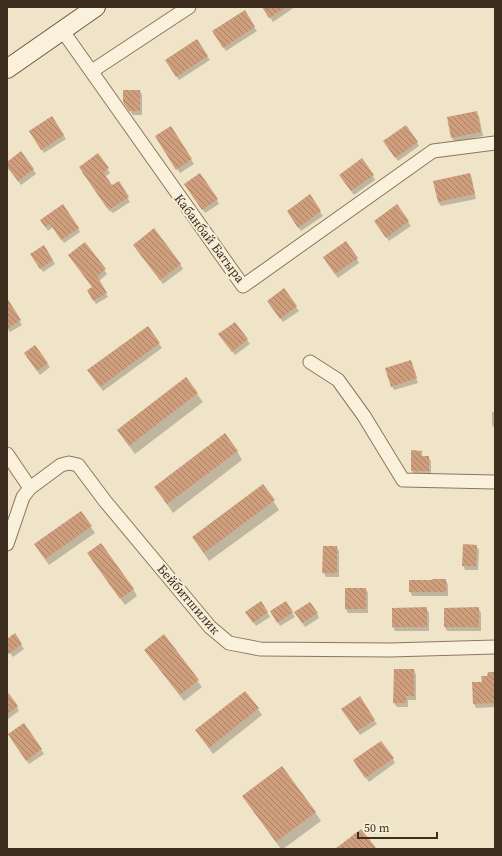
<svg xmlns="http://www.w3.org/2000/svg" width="502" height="856" font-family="'Source Serif 4',serif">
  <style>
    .shadow { fill: #0003 }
    .building { fill: url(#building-back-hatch) }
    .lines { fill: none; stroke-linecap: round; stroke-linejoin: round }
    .minor-casing { stroke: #8d765c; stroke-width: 15 }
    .secondary-casing { stroke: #6f573f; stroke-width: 20 }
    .minor { stroke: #faf1dc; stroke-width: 13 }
    .secondary { stroke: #faf1dc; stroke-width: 18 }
    .labels { text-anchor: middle; stroke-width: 4; stroke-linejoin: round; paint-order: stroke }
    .street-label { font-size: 13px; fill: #3d2e20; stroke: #f7eed8 }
  </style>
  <defs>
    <pattern id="building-back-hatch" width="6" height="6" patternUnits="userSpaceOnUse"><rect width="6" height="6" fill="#cf9f7d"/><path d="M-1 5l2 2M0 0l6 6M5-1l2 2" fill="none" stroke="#a98266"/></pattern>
  </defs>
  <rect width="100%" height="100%" fill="#f0e4c8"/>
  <g class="shadow">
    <path d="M263,7H295L273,22Z"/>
    <path d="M254,27L257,31L226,51L216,36Z"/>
    <path d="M207,56L210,60L179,80L166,61Z"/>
    <path d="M140,91L142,95V115H133L127,107Z"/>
    <path d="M476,112L479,116L483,136L455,142L452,138L448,118Z"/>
    <path d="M52,118L66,139L44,153L30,132Z"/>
    <path d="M170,127L194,164L180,173L158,141Z"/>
    <path d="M417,142L419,146L398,161L387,145Z"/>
    <path d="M98,155L110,173L105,177L112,187L118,183L130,202L113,213L111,211L110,212L82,172Z"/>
    <path d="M7,163L33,169L36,174L21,185L8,168Z"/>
    <path d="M470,174L472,179L476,199L441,206L438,202Z"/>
    <path d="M373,176L375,180L354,195L342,179Z"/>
    <path d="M188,188L217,200L219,204L205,213Z"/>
    <path d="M309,196L323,216L301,231L290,215Z"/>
    <path d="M397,206L411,226L389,241L378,225Z"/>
    <path d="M41,220L78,228L80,232L64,243L53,227L48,231Z"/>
    <path d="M85,243L107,274L99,281L108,297L96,304L88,290L93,288Z"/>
    <path d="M44,246L55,264L43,272L32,254Z"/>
    <path d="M136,249L180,264L183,269L163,284Z"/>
    <path d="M357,259L359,263L338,278L326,262Z"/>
    <path d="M284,290L299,311L283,322L271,305Z"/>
    <path d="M7,300L22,325L10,332L7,328Z"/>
    <path d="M235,323L250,344L235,355L222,338Z"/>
    <path d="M147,327L162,348L103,391L91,374Z"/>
    <path d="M27,357L47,363L50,367L40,375Z"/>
    <path d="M410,361L418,383L394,390L392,386Z"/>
    <path d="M186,379L203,402L135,454L124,439Z"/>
    <path d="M492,412H495V429L492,425Z"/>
    <path d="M237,451L242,460L173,513L155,487Z"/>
    <path d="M421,452L423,457H428L431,461V475H414L412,471Z"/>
    <path d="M263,485L279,510L209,561L193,537Z"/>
    <path d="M91,527L95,533L49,565L39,551Z"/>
    <path d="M476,546L479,550L478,570H465L463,565Z"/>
    <path d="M337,547L339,551V577H326L323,572Z"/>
    <path d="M92,560L133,589L137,596L125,605Z"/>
    <path d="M446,580L448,585V596H412L410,591Z"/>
    <path d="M366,589L368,593V613H348L346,609Z"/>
    <path d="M261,602L270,617L256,626L249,616Z"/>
    <path d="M286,602L295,617L280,626L274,616Z"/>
    <path d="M426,608L429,613V631H395L393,627Z"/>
    <path d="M478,608L481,613V631H447L445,627Z"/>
    <path d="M317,613L319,618L305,627L298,617Z"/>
    <path d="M15,635L24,649L13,657L7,649V640Z"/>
    <path d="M164,636L202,687L184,701L149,656Z"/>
    <path d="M395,670H414L416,675V700H408V707H397L394,703Z"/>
    <path d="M495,673V707L476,708L474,704L483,682L488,677Z"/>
    <path d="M7,699L17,707L19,711L8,719Z"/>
    <path d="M258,709L262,715L213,754L196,730Z"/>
    <path d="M342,709L374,720L377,724L360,735Z"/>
    <path d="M23,724L44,754L29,764L11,739Z"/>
    <path d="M393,759L395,763L369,782L356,765Z"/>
    <path d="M243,796L315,812L321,821L283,849H281Z"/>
  </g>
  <g class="building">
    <path d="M262,7H286L269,18Z"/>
    <path d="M245,10L255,27L223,48L212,31Z"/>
    <path d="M197,39L208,56L176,77L165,60Z"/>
    <path d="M123,90H140V111H129L123,102Z"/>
    <path d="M477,111L481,132L451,138L447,117Z"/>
    <path d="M52,116L64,135L41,150L29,131Z"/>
    <path d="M406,125L418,142L395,158L383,141Z"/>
    <path d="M171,126L192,159L176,170L155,136Z"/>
    <path d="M21,151L34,169L18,181L7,167V162Z"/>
    <path d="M98,153L109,168L103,172L112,185L119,181L129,197L110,209L108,207L107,208L79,167Z"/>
    <path d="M362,158L374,175L351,191L339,175Z"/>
    <path d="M200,173L218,199L202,210L184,184Z"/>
    <path d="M470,173L475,194L438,202L433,181Z"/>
    <path d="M310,194L321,211L298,228L287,211Z"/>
    <path d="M63,204L79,228L61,240L50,224L45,227L40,220Z"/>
    <path d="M397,204L409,221L386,238L374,221Z"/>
    <path d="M154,228L181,264L160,280L133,245Z"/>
    <path d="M346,241L358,258L335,274L323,257Z"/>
    <path d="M85,242L106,269L97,276L107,293L93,301L87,290L92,287L68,255Z"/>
    <path d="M44,245L53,260L40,269L30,254Z"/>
    <path d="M284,288L297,306L280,319L267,301Z"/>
    <path d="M7,298L21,320L7,329Z"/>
    <path d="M235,322L248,339L232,352L218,334Z"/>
    <path d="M148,326L160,343L100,387L87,370Z"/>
    <path d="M35,345L48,363L37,371L24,353Z"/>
    <path d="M411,360L417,378L391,387L385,368Z"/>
    <path d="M186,377L198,393L129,446L117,430Z"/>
    <path d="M225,433L238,451L167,504L154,487Z"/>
    <path d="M411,450L422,451L421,456H429V471H411Z"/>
    <path d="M263,484L275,500L204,553L192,537Z"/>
    <path d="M81,511L92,526L45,559L34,544Z"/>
    <path d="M101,543L134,589L120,599L87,553Z"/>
    <path d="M463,544L477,545L476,566H462Z"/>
    <path d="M323,546H337V573H322Z"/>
    <path d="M432,579H446V592H409V580H432Z"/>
    <rect x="345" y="588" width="21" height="21"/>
    <path d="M261,601L268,612L253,623L245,612Z"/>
    <path d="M286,601L293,612L277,623L270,611Z"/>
    <path d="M310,602L318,613L302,623L294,612Z"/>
    <path d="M427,607V627H392V608Z"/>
    <path d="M479,607V627H444V608Z"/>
    <path d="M15,633L22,644L7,655V639Z"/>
    <path d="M164,634L199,680L180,695L144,650Z"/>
    <path d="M394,669H414V696H406V703H393Z"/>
    <path d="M488,672H495V703L473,704L472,682H482L481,676H487Z"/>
    <path d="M7,691L18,706L7,714Z"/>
    <path d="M245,691L259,708L209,748L195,730Z"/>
    <path d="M360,696L375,720L357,731L341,709Z"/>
    <path d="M24,723L42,749L26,761L8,734Z"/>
    <path d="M381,741L394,758L365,778L353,760Z"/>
    <path d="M282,766L316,812L276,842L242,796Z"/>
    <path d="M361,829L377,849H335Z"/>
  </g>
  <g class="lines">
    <g class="minor-casing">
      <g id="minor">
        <path d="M62,30L243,286L433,151L495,143"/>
        <path d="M92,71L189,7"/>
        <path d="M310,362L338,380L364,416L403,480L495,482"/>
        <path d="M7,454L30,488"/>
        <path d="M7,544L23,497L30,488L61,465L69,463L78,465L105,501L210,627L229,643L260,649L390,650L495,647"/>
      </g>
    </g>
    <g class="secondary-casing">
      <path id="secondary" d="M7,69L96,7"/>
    </g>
    <use href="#minor" class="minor"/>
    <use href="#secondary" class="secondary"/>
  </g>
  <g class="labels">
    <g class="street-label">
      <text transform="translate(210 238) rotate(53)" y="5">Кабанбай Батыра</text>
      <text transform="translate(189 599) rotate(49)" y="5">Бейбитшилик</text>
    </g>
  </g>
  <rect width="502" height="856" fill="none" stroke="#3d2e20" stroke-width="16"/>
  <path d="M358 832v6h79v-6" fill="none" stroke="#3d2e20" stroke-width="2"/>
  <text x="364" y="832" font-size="12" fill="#3d2e20" stroke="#f7eed8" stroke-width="3" paint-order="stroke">50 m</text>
</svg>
